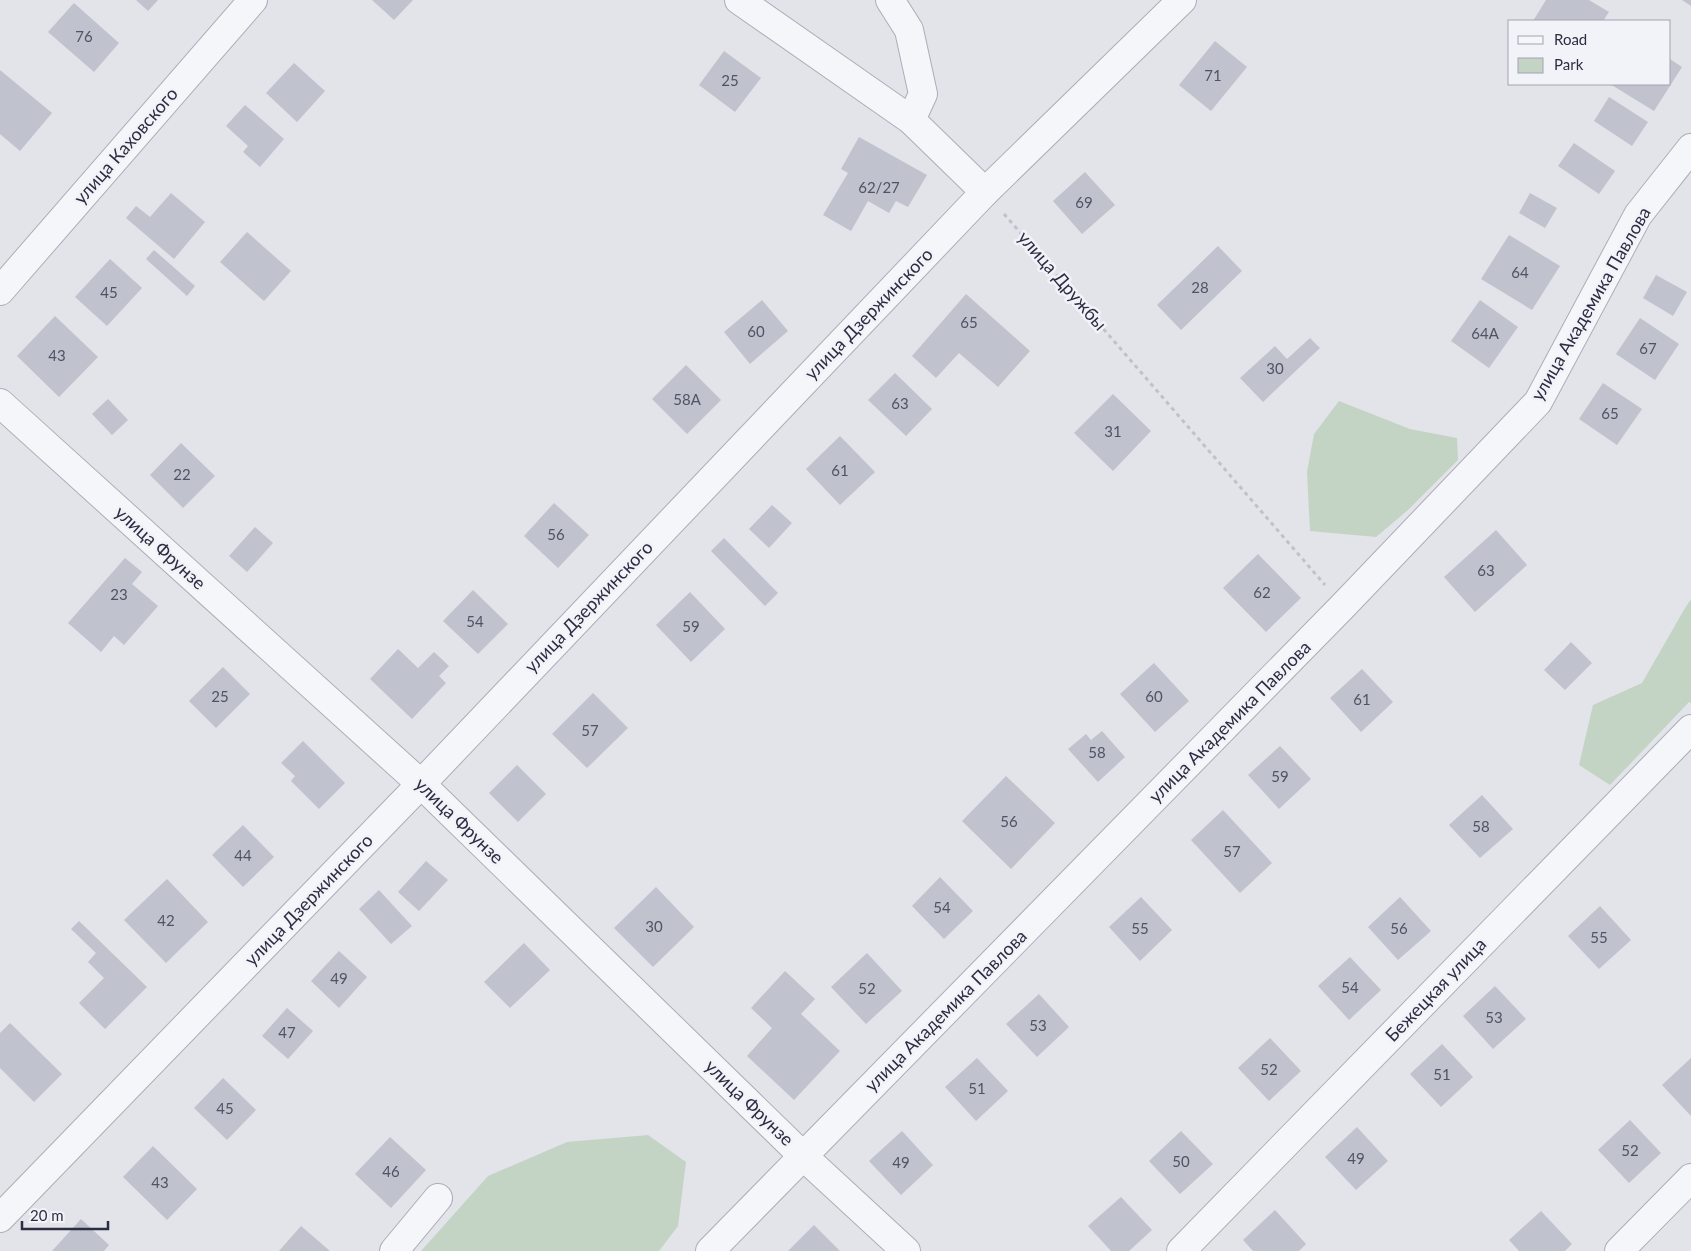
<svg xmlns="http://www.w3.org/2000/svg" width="1691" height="1251" font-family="Lato,sans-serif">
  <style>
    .green { fill: #c4d4c4 }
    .building { fill: #c0c2cd }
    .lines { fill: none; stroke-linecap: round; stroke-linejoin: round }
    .street-casing { stroke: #acadb8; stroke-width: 30 }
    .path { stroke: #c0c2c9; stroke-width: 3; stroke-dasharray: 4 4; stroke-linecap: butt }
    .street { stroke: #f5f6f9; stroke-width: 28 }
    .labels { text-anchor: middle; stroke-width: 5; stroke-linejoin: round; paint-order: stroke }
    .number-label { font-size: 15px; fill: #505365 }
    .street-label { font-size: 18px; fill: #2b2e42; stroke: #f2f3f8 }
  </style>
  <rect width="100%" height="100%" fill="#e3e4ea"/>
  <g class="green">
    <path d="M1339,401L1410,429L1457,438L1458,460L1408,510L1376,537L1310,531L1307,472L1314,434Z"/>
    <path d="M1691,599V703L1689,702L1610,785L1579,765L1593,705L1642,683L1685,608Z"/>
    <path d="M648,1135L686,1162L678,1226L659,1251H421L488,1176L567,1142Z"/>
  </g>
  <g class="building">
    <path d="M136,0H158L148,11Z"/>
    <path d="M372,0H413L394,20Z"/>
    <path d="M1546,0H1589L1609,12L1603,21H1533Z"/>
    <path d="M1682,0H1691V6Z"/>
    <path d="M74,3L119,43L94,72L48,32Z"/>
    <path d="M1215,41L1247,67L1211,111L1179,85Z"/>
    <path d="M724,51L761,78L735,112L699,85Z"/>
    <path d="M1670,59L1682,67L1654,111L1610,84H1670Z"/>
    <path d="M294,63L325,91L297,122L266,93Z"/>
    <path d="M0,70L52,113L20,151L0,134Z"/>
    <path d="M1609,97L1648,122L1632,146L1594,121Z"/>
    <path d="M245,105L284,139L260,167L243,152L248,146L226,126Z"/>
    <path d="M859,137L927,175L908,207L896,201L889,213L868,201L851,231L823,215L848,173L841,169Z"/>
    <path d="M1574,143L1615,171L1599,194L1558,166Z"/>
    <path d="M1085,172L1115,205L1082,234L1053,201Z"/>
    <path d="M171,193L205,222L174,259L126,218L136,206L150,217Z"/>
    <path d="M1530,193L1557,208L1545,228L1519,213Z"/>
    <path d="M247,232L291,271L264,301L220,262Z"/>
    <path d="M1509,235L1560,266L1532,310L1481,279Z"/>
    <path d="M1218,246L1242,271L1181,330L1157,305Z"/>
    <path d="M154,250L195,286L187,296L146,259Z"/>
    <path d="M110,259L142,288L107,326L75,297Z"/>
    <path d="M1656,275L1687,292L1673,316L1643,298Z"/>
    <path d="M966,294L1030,351L998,387L959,353L936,378L912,356Z"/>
    <path d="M762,300L788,331L750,364L724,332Z"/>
    <path d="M1480,300L1518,327L1489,368L1451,341Z"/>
    <path d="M55,316L98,357L59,397L17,356Z"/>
    <path d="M1640,318L1679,344L1655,380L1616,354Z"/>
    <path d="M1310,338L1320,348L1263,402L1240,378L1275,346L1287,359Z"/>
    <path d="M686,365L721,400L687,434L652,399Z"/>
    <path d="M895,373L932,409L906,436L868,400Z"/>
    <path d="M1603,383L1642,409L1617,445L1579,419Z"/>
    <path d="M1113,394L1151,431L1113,471L1074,433Z"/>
    <path d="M108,399L128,420L112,435L92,414Z"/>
    <path d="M840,436L875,472L840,505L806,469Z"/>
    <path d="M181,443L215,476L183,508L150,475Z"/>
    <path d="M554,503L589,535L558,568L524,536Z"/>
    <path d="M772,505L792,523L769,548L749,529Z"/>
    <path d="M255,527L273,543L247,572L229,556Z"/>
    <path d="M1496,530L1527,565L1475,612L1444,577Z"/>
    <path d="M724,538L778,593L765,606L711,551Z"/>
    <path d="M1258,554L1301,598L1266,632L1223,588Z"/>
    <path d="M125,558L142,572L132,584L158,606L124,645L114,636L101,652L68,623Z"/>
    <path d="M473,590L508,624L478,654L443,621Z"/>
    <path d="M690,592L725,629L691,662L656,625Z"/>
    <path d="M1571,642L1592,663L1565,690L1544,670Z"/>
    <path d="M398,649L418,668L434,652L449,666L439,676L446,683L412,719L370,679Z"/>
    <path d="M1154,663L1189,701L1155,732L1120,694Z"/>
    <path d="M223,667L250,694L216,728L189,701Z"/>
    <path d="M1362,669L1393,702L1361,732L1330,698Z"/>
    <path d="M593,693L628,728L587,768L552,734Z"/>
    <path d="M1102,731L1125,757L1098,782L1068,749L1086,734L1091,740Z"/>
    <path d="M303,741L345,783L319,809L291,781L295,776L281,763Z"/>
    <path d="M1280,746L1311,779L1279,809L1248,775Z"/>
    <path d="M517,765L546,794L518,822L489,793Z"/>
    <path d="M1006,776L1055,823L1011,869L962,821Z"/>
    <path d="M1482,795L1513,829L1480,858L1449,825Z"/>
    <path d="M1223,810L1272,863L1240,893L1191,840Z"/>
    <path d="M243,825L274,857L243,887L212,855Z"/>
    <path d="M426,861L448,880L419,911L398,892Z"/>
    <path d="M940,877L973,911L944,939L912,906Z"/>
    <path d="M167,879L208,922L166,963L124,920Z"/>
    <path d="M656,887L694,927L653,967L614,928Z"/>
    <path d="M379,890L412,926L391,944L359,909Z"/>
    <path d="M1141,897L1172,930L1140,961L1109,927Z"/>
    <path d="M1400,897L1431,931L1398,960L1368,927Z"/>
    <path d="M1600,906L1631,940L1599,969L1568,936Z"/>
    <path d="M79,921L147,987L105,1029L79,1003L104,978L88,962L96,953L71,929Z"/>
    <path d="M524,943L550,970L510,1008L484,982Z"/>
    <path d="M339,951L367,977L339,1008L311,981Z"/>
    <path d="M867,953L902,991L866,1024L831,987Z"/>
    <path d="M1350,957L1381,990L1349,1020L1318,986Z"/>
    <path d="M785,971L815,999L801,1014L840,1051L794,1100L747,1056L772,1028L751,1008Z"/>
    <path d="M1495,986L1526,1019L1493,1049L1463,1016Z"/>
    <path d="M1039,994L1069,1027L1037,1057L1006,1024Z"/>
    <path d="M287,1008L313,1031L288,1059L262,1036Z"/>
    <path d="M10,1023L62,1074L34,1102L0,1068V1033Z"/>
    <path d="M1270,1038L1301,1071L1269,1101L1238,1068Z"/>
    <path d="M1442,1044L1473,1077L1441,1107L1410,1074Z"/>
    <path d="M977,1058L1008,1091L976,1121L945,1087Z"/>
    <path d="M1691,1058V1116L1662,1085Z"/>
    <path d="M223,1078L256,1110L227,1140L194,1108Z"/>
    <path d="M1630,1120L1661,1153L1629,1183L1598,1150Z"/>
    <path d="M1357,1127L1388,1161L1356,1190L1325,1157Z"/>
    <path d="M902,1131L933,1165L901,1195L869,1161Z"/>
    <path d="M1181,1131L1213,1164L1180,1194L1149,1161Z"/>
    <path d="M390,1137L426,1170L391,1208L355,1174Z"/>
    <path d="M153,1146L197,1189L167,1220L123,1177Z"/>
    <path d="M1121,1197L1152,1230L1129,1251H1111L1088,1226Z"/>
    <path d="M1275,1210L1306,1244L1299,1251H1253L1243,1240Z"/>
    <path d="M1541,1211L1572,1244L1565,1251H1519L1509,1240Z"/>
    <path d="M81,1219L109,1245L104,1251H52Z"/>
    <path d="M814,1225L840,1251H788Z"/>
    <path d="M301,1226L330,1251H279Z"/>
  </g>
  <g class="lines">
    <g class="street-casing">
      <g id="street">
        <path d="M739,0L911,120L985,192"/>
        <path d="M890,0L909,30L923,94L911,120"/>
        <path d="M0,291L253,0"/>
        <path d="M0,403L421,784L803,1156L906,1251"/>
        <path d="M0,1218L421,784L985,192L1182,0"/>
        <path d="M394,1251L438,1198"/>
        <path d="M710,1251L1343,606L1538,402L1638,215L1691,148"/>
        <path d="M1181,1251L1691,729"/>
        <path d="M1619,1251L1691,1178"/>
      </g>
    </g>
    <path class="path" d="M1004,214L1325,585"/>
    <use href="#street" class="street"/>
  </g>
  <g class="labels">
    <g class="number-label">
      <text x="84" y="42">76</text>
      <text x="1213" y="81">71</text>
      <text x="730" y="86">25</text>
      <text x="879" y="193">62/27</text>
      <text x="1084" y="208">69</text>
      <text x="1520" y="278">64</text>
      <text x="1200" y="293">28</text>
      <text x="109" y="298">45</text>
      <text x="969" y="328">65</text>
      <text x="756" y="337">60</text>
      <text x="1485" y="339">64А</text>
      <text x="1648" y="354">67</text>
      <text x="57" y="361">43</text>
      <text x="1275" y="374">30</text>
      <text x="687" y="405">58А</text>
      <text x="900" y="409">63</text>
      <text x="1610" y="419">65</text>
      <text x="1113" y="437">31</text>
      <text x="840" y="476">61</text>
      <text x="182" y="480">22</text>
      <text x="556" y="540">56</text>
      <text x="1486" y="576">63</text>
      <text x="1262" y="598">62</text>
      <text x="119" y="600">23</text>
      <text x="475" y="627">54</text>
      <text x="691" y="632">59</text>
      <text x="220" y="702">25</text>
      <text x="1154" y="702">60</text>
      <text x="1362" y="705">61</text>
      <text x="590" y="736">57</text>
      <text x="1097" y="758">58</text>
      <text x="1280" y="782">59</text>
      <text x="1009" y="827">56</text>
      <text x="1481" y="832">58</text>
      <text x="1232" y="857">57</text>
      <text x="243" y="861">44</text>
      <text x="942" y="913">54</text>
      <text x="166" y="926">42</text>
      <text x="654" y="932">30</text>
      <text x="1140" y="934">55</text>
      <text x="1399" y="934">56</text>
      <text x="1599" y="943">55</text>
      <text x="339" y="984">49</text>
      <text x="1350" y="993">54</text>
      <text x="867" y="994">52</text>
      <text x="1494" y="1023">53</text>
      <text x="1038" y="1031">53</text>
      <text x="287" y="1038">47</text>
      <text x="1269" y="1075">52</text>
      <text x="1442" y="1080">51</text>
      <text x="977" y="1094">51</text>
      <text x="225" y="1114">45</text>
      <text x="1630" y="1156">52</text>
      <text x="1356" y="1164">49</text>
      <text x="1181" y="1167">50</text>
      <text x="901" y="1168">49</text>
      <text x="391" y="1177">46</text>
      <text x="160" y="1188">43</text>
    </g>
    <g class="street-label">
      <text transform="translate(126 146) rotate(-49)" y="6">улица Каховского</text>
      <text transform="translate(1062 281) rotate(49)" y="6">улица Дружбы</text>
      <text transform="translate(1591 304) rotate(-60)" y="6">улица Академика Павлова</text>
      <text transform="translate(869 314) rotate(-46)" y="6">улица Дзержинского</text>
      <text transform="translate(160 548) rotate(42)" y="6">улица Фрунзе</text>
      <text transform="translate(589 607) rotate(-46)" y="6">улица Дзержинского</text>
      <text transform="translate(1230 722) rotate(-45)" y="6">улица Академика Павлова</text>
      <text transform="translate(459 821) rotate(44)" y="6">улица Фрунзе</text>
      <text transform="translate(309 900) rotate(-46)" y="6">улица Дзержинского</text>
      <text transform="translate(1436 990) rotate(-46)" y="6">Бежецкая улица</text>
      <text transform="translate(946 1011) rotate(-45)" y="6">улица Академика Павлова</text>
      <text transform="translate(749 1103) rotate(44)" y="6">улица Фрунзе</text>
    </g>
  </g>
  <rect x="1508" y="20" width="162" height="65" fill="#f2f3f8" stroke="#a2a4af"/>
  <rect x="1518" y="36" width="25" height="8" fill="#f5f6f9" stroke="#a2a4af"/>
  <text x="1554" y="45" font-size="15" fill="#2b2e42">Road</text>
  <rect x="1518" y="58" width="25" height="15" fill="#c4d4c4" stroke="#a2a4af"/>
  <text x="1554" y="70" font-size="15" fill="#2b2e42">Park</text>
  <path d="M22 1221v8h86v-8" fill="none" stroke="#2b2e42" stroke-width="2.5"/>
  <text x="30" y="1221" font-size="15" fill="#2b2e42" stroke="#f2f3f8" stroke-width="4" paint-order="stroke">20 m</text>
</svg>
